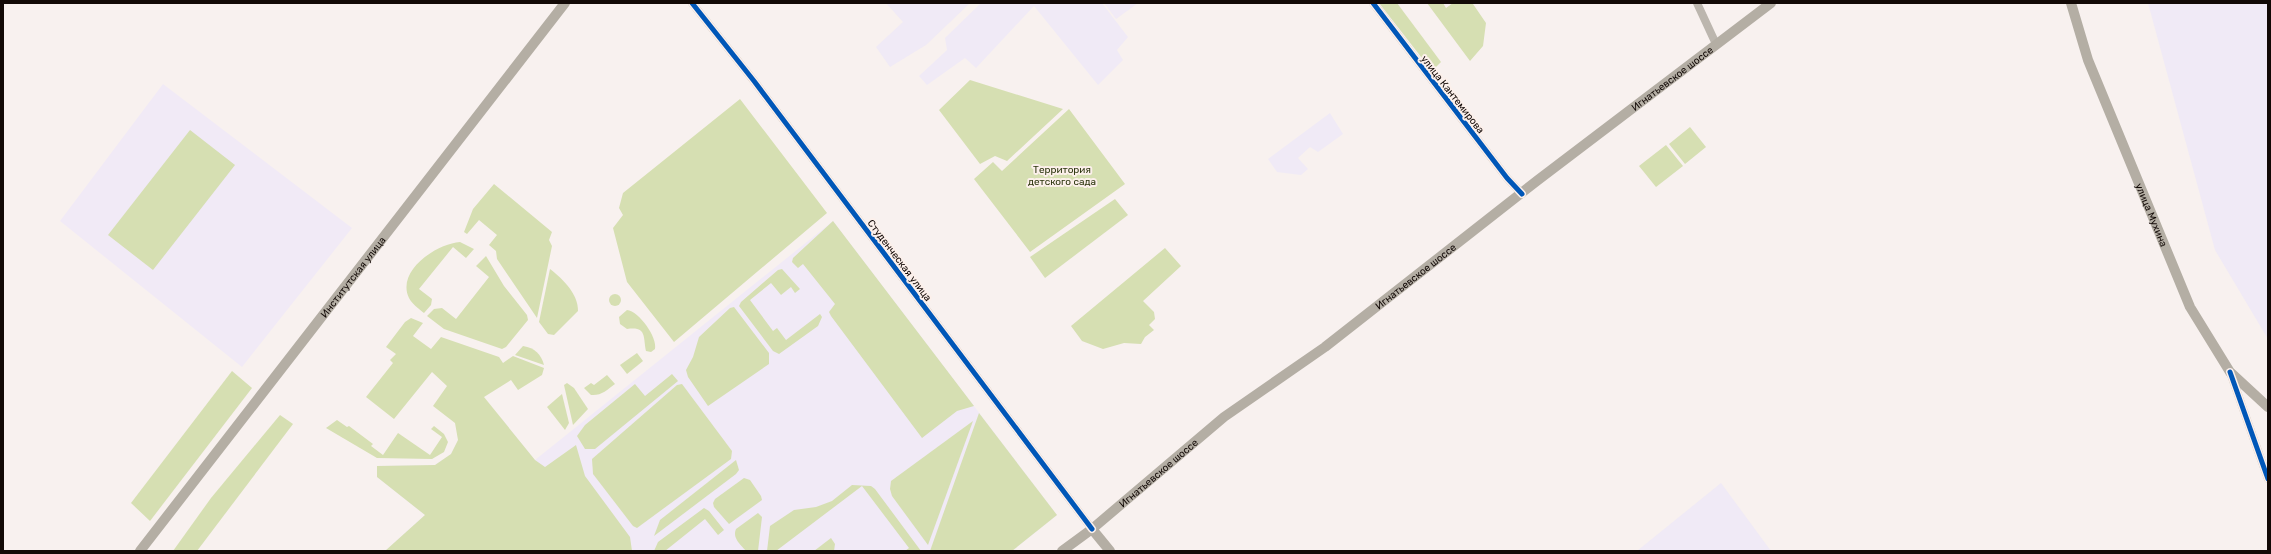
<svg xmlns="http://www.w3.org/2000/svg" width="2271" height="554" font-family="Rubik,sans-serif">
  <style>
    .industrial { fill: #f0eaf6 }
    .education { fill: #f1eaf6 }
    .green { fill: #d6dfb2 }
    .lines { fill: none; stroke-linecap: round; stroke-linejoin: round }
    .minor { stroke: #bcb6ae; stroke-width: 8 }
    .major { stroke: #b4aea4; stroke-width: 10 }
    .cycleway-casing { stroke: #fcf0eb; stroke-width: 8 }
    .cycleway { stroke: #0057b8; stroke-width: 5 }
    .labels { text-anchor: middle; stroke-width: 4; stroke-linejoin: round; paint-order: stroke }
    .street-label { font-size: 10px; fill: #120906; stroke: #fcf0eb }
    .park-label { font-size: 10px; fill: #2b340d; stroke: #fcf0eb }
  </style>
  <rect width="100%" height="100%" fill="#f8f1ef"/>
  <g class="industrial">
    <path d="M886,3H970L926,45L890,67L876,47L903,22Z"/>
    <path d="M981,3H1102L1128,37L1117,50L1123,60L1098,85L1034,6L976,68L965,58L927,85L919,76L947,50L945,38Z"/>
    <path d="M2148,3H2268V339L2215,250Z"/>
    <path d="M1330,113L1343,134L1318,152L1310,147L1298,158L1308,169L1301,175L1277,172L1268,159Z"/>
    <path d="M1721,483L1771,551H1637Z"/>
  </g>
  <g class="education">
    <path d="M1104,3H1138L1116,19Z"/>
    <path d="M163,84L352,228L242,367L60,221Z"/>
    <path d="M833,221L1057,515L1012,551H385L425,515L377,477V466L435,465L451,454L468,422L501,418L535,460Z"/>
  </g>
  <g class="green">
    <path d="M1379,3H1397L1441,62L1432,71Z"/>
    <path d="M1427,3H1443L1446,8L1453,3L1473,4L1486,23L1483,46L1470,61Z"/>
    <path d="M970,80L1063,109L1007,161L995,156L980,164L939,110Z"/>
    <path d="M740,99L827,213L674,342L627,282L613,228L623,215L619,208L623,193Z"/>
    <path d="M1069,109L1125,184L1030,252L974,179L993,162L1002,171Z"/>
    <path d="M1690,127L1706,147L1685,164L1669,144Z"/>
    <path d="M190,130L235,165L153,270L108,235Z"/>
    <path d="M1666,145L1683,166L1656,187L1639,166Z"/>
    <path d="M494,184L552,232L549,240L552,246L537,318L497,259L496,251L489,245L497,235L479,220L467,234L464,232L473,209Z"/>
    <path d="M1115,199L1128,215L1045,278L1030,257Z"/>
    <path d="M833,221L974,406L957,411L922,438L831,316L829,312L835,304L803,264L798,268L792,262L793,258Z"/>
    <path d="M460,242L474,249L466,258L453,247L419,289L432,299L431,305L424,313C419,309 412,304 409,298C396,271 436,244 460,242Z"/>
    <path d="M1165,248L1181,266L1143,301L1154,312L1155,319L1149,325L1154,330L1145,337L1141,344L1124,343L1103,349L1082,341L1071,326Z"/>
    <path d="M486,256L504,286L527,315L528,320L506,347L502,349L444,329L427,316L434,309L442,308L456,319L489,277L476,266Z"/>
    <path d="M550,269C564,280 578,294 578,311L554,335L548,334L539,322Z"/>
    <path d="M782,269L800,289L795,293L791,287L781,295L771,283L750,300L773,331L777,328L786,340L820,314L822,317L818,326L779,354L773,351L739,306L741,302L778,270Z"/>
    <circle cx="615" cy="300" r="6"/>
    <path d="M734,307L769,353V364L708,406L688,377L686,370L693,357L699,337L730,308Z"/>
    <path d="M627,310C639,311 658,338 655,349L651,352L646,351C643,337 647,326 627,329L620,324L619,317Z"/>
    <path d="M411,318L423,323L413,336L431,349L441,337L499,357L503,363L513,356L544,368L542,375L518,390L511,380L484,397L535,460L545,467L576,445L585,476L630,537L632,551H385L425,515L377,477V466L435,465L451,454L458,440L455,423L433,406L447,386L432,372L394,419L366,397L393,363L390,360L396,354L386,347L405,322Z"/>
    <path d="M523,346C535,348 541,354 544,365L515,355Z"/>
    <path d="M637,353L643,361L627,374L620,365Z"/>
    <path d="M232,371L252,388L150,521L131,503Z"/>
    <path d="M672,374L678,381L595,449H585L577,436L585,425L635,384L645,396Z"/>
    <path d="M607,375L615,384C607,390 601,396 591,395L584,388L591,383L594,385Z"/>
    <path d="M567,383L574,388L588,409L573,425L564,385Z"/>
    <path d="M682,384L732,451L731,459L637,528L633,526L593,474L592,459L677,385Z"/>
    <path d="M562,394L569,423L565,430L547,407Z"/>
    <path d="M979,413L1057,515L1012,551H930Z"/>
    <path d="M280,415L293,424L197,551H173L211,498Z"/>
    <path d="M337,420L347,427L349,426L373,444L371,446L383,455L398,433L430,455L442,437L431,429L434,426L444,434L448,442L444,452L432,459L377,458L326,428Z"/>
    <path d="M973,421L928,545L892,496L890,489L891,481Z"/>
    <path d="M736,460L739,470L736,474L654,536L660,520Z"/>
    <path d="M744,478L750,480L761,496L762,500L729,524L714,507L713,503L715,499Z"/>
    <path d="M852,485L871,486L875,489L921,551H905L909,548L862,486L776,551H767L770,526L794,510L816,507L832,501Z"/>
    <path d="M704,508L709,511L724,530L718,535L705,519L665,551H654L658,542Z"/>
    <path d="M758,513L762,517L758,551H746C741,545 732,538 736,529Z"/>
    <path d="M831,538L835,544L834,551H814Z"/>
  </g>
  <g class="lines">
    <g class="minor">
      <path d="M692,3L754,81L1092,529"/>
      <path d="M1373,3L1507,178L1522,194"/>
      <path d="M1697,3L1716,44"/>
      <path d="M2230,372L2268,479"/>
    </g>
    <g class="major">
      <path id="s1" d="M2071,3L2088,60L2190,307L2230,372L2268,407"/>
      <path d="M1092,529L1110,551"/>
      <path id="s2" d="M140,551L565,3"/>
      <path id="s3" d="M1062,551L1092,529L1224,417L1325,347L1538,180L1771,3"/>
    </g>
    <g class="cycleway-casing">
      <g id="cycleway">
        <path d="M692,3L754,81L1092,529"/>
        <path d="M1373,3L1507,178L1522,194"/>
        <path d="M2230,372L2268,479"/>
      </g>
    </g>
    <use href="#cycleway" class="cycleway"/>
  </g>
  <g class="labels">
    <g class="street-label">
      <text dy="4" stroke="none"><textPath href="#s3" startOffset="772">Игнатьевское шоссе</textPath></text>
      <text transform="translate(1453 94) rotate(52)" y="4">улица Кантемирова</text>
      <text dy="4" stroke="none"><textPath href="#s1" startOffset="227">улица Мухина</textPath></text>
      <text transform="translate(900 260) rotate(53)" y="4">Студенческая улица</text>
      <text dy="4" stroke="none"><textPath href="#s2" startOffset="347">Институтская улица</textPath></text>
      <text dy="4" stroke="none"><textPath href="#s3" startOffset="448">Игнатьевское шоссе</textPath></text>
      <text dy="4" stroke="none"><textPath href="#s3" startOffset="124">Игнатьевское шоссе</textPath></text>
    </g>
    <g class="park-label">
      <text x="1062" y="173">Территория<tspan x="1062" dy="12">детского сада</tspan></text>
    </g>
  </g>
  <rect width="2271" height="554" fill="none" stroke="#120906" stroke-width="8"/>
</svg>
